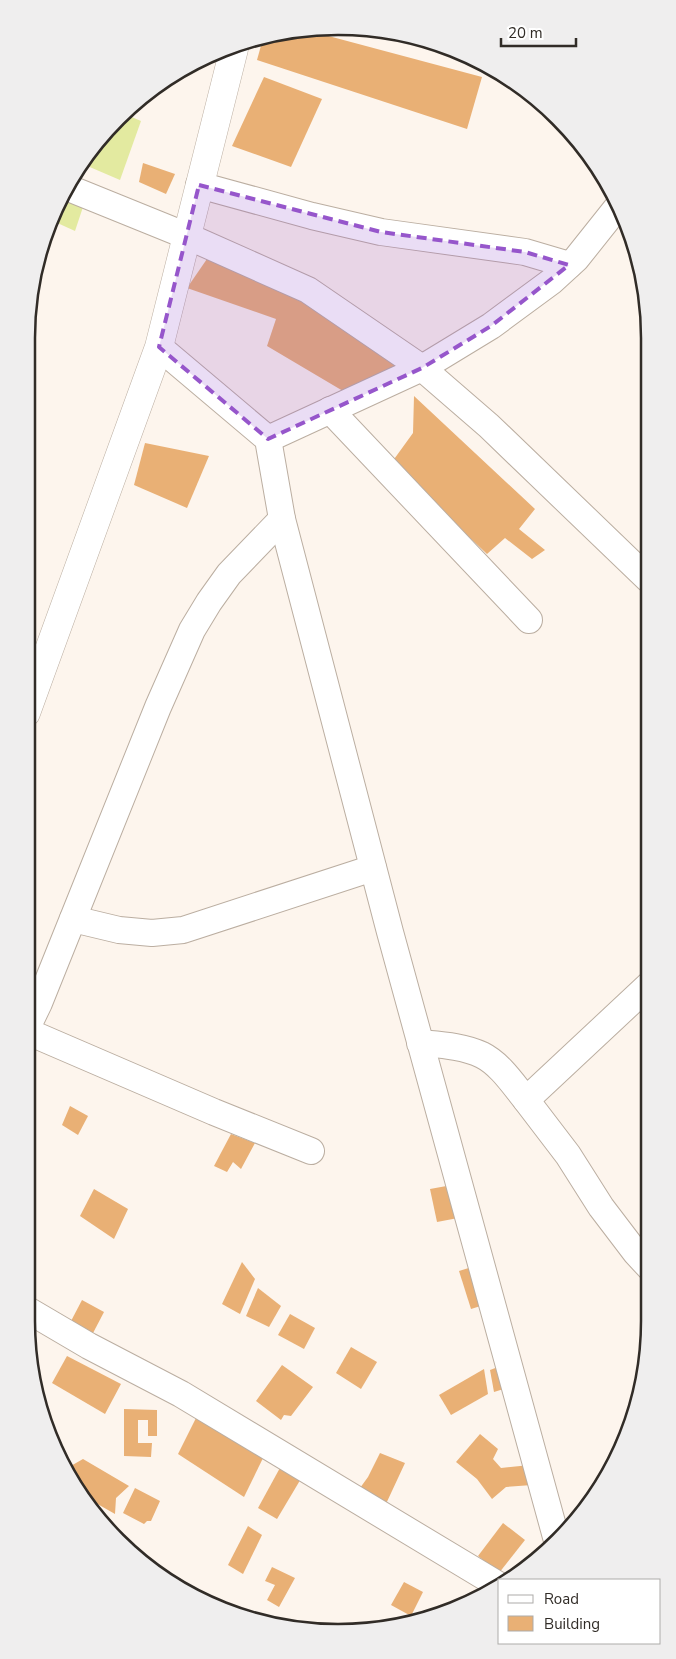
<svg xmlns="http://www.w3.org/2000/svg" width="676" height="1659" font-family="'Nunito Sans',sans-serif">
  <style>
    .green { fill: #e3eaa0 }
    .building { fill: #e9b075 }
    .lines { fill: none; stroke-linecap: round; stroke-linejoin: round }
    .street-casing { stroke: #bbaea1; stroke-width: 28 }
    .secondary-casing { stroke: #bbaea1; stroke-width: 29 }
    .street { stroke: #fff; stroke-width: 26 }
    .secondary { stroke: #fff; stroke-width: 28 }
    .marked { fill: #9656cb; fill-opacity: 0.2; stroke: #9656cb; stroke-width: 4; stroke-dasharray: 10 6; stroke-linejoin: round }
    .rim { fill: none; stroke: #312c27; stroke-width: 2.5 }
  </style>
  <rect width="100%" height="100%" fill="#fdf5ed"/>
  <g class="green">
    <path d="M127,115L141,121L120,180L85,165L103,133Z"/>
    <path d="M67,196L84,204L75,231L53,221Z"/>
  </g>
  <g class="building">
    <path d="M306,30L482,77L467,129L257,60L262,42Z"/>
    <path d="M264,77L322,99L291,167L232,146Z"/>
    <path d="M143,163L175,174L166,194L139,182Z"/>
    <path d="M209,256L310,286L408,361L343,391L267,346L276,319L187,288Z"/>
    <path d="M414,396L535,509L519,529L545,550L532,559L505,538L487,554L426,496L392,462L413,433Z"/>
    <path d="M145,443L209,456L187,508L134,485Z"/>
    <path d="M70,1106L88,1116L78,1135L62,1125Z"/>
    <path d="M231,1134L255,1143L241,1169L233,1162L227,1172L214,1166Z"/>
    <path d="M452,1185L458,1218L437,1222L430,1189Z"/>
    <path d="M94,1189L128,1209L114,1239L80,1216Z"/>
    <path d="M242,1262L255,1279L240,1314L222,1304Z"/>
    <path d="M475,1266L487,1304L471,1309L459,1271Z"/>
    <path d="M258,1288L281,1306L269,1327L246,1316Z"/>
    <path d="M82,1300L104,1312L92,1335L70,1323Z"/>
    <path d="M290,1314L315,1328L304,1349L278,1335Z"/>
    <path d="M351,1347L377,1362L361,1389L336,1373Z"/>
    <path d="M67,1356L121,1384L105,1414L52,1383Z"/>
    <path d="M506,1364L510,1387L494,1392L490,1370Z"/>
    <path d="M282,1365L313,1387L291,1416L284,1415L281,1420L256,1401Z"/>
    <path d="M484,1369L488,1394L451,1415L439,1395Z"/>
    <path d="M124,1409L157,1410V1436H148V1420H138V1443H152L151,1457L124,1456Z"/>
    <path d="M196,1418L265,1454L244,1497L178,1454Z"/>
    <path d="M480,1434L498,1449L493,1459L501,1468L530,1465L532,1485L506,1487L492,1499L477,1479L456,1462Z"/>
    <path d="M380,1453L405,1463L385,1506L360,1488L368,1477Z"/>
    <path d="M83,1459L129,1486L116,1498L115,1514L87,1498L69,1467Z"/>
    <path d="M281,1466L302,1477L277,1519L258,1508Z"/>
    <path d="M135,1488L160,1501L151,1521H147L144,1524L123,1513Z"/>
    <path d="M503,1523L525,1540L499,1573L478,1556Z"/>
    <path d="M248,1526L262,1535L243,1574L228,1565Z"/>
    <path d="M272,1567L295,1578L279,1607L267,1600L275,1585L265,1581Z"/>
    <path d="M404,1582L423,1592L411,1616L391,1605Z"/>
  </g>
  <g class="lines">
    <g class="street-casing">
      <g id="street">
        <path d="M199,185L312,216L381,232L525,252L569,265"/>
        <path d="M71,189L187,236L308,290L422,368L489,426L648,579"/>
        <path d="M159,347L268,439L282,519L390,932L556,1537"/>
        <path d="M330,410L529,620"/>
        <path d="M268,439L422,368L491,326L552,281L576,259L619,205"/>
        <path d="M73,919L119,930L152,933L183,930L373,868"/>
        <path d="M26,1030L39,1003L158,707L192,630L209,602L229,574L282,519"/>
        <path d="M26,1031L214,1112L311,1151"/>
        <path d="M420,1043C441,1045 463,1046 482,1055C500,1064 513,1084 526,1100L649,985"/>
        <path d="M526,1100L568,1155L601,1207L636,1253L650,1268"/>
        <path d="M26,1309L89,1346L181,1394L500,1586"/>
      </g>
    </g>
    <g class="secondary-casing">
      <path id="secondary" d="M26,713L159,347L234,49"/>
    </g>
    <use href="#street" class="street"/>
    <use href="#secondary" class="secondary"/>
  </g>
  <path class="marked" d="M199,185L381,232L525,252L569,265L491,326L422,368L268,439L159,347Z"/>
  <path d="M0 0H676V1659H0ZM338 35H338A303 303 0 0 1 641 338V1321A303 303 0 0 1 338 1624H338A303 303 0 0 1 35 1321V338A303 303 0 0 1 338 35Z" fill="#efeeee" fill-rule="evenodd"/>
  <path class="rim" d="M338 35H338A303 303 0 0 1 641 338V1321A303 303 0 0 1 338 1624H338A303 303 0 0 1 35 1321V338A303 303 0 0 1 338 35Z"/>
  <rect x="498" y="1579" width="162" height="65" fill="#ffffff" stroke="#adaba9"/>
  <rect x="508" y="1595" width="25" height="8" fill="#ffffff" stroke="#adaba9"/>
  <text x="544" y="1604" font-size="15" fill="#312c27">Road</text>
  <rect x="508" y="1616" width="25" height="15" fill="#e9b075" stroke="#adaba9"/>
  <text x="544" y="1629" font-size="15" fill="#312c27">Building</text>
  <path d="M501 38v8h75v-8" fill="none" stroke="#312c27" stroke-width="2.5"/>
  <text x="508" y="38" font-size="15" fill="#312c27" stroke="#ffffff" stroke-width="4" paint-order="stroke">20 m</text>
</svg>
